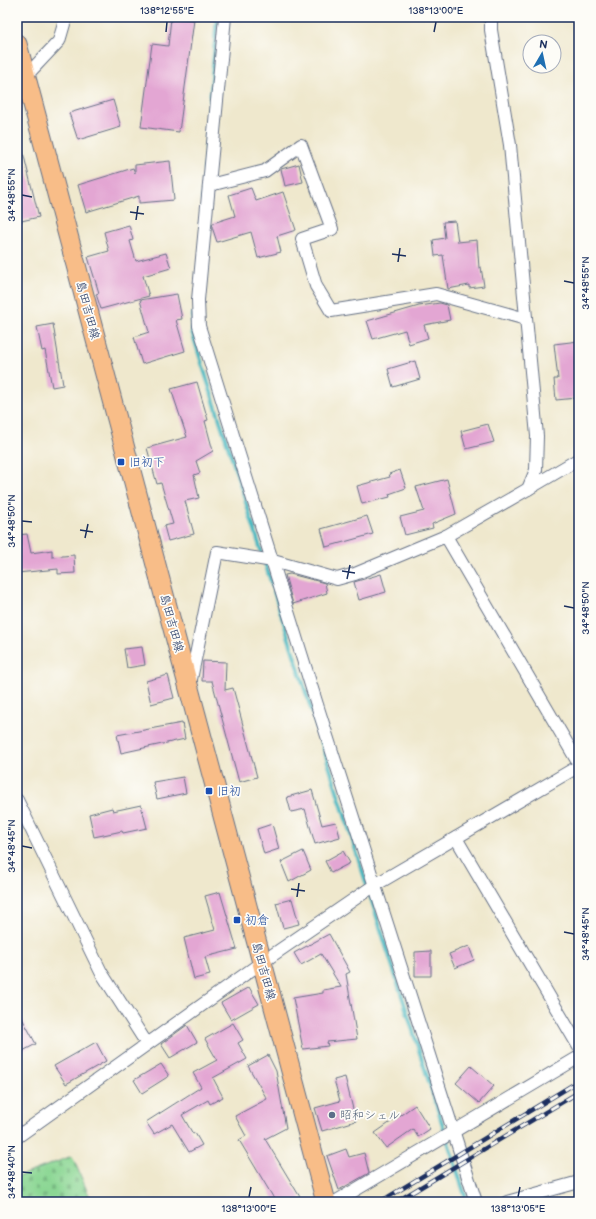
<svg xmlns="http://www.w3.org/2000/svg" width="596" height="1219" font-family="'Balsamiq Sans','Klee One',sans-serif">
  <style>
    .cemetery { fill: url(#cemetery-stones); stroke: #548379 }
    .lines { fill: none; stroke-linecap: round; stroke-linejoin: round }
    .stream { stroke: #49b8c1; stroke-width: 4 }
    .building { fill: #e3a6d3 }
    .street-casing { stroke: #657085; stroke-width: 14 }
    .primary-casing { stroke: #657085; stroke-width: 21 }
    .street { stroke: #fff; stroke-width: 12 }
    .primary { stroke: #f8bd88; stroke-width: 19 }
    .rail-casing { stroke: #1b2f5e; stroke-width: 4.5 }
    .rail { stroke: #fdfcf7; stroke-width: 3; stroke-dasharray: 9; stroke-linecap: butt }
    .ticks { fill: none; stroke: #1b2f5e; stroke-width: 1.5 }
    .transit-dot { fill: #1a4fb4; stroke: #fdfcf7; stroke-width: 1.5 }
    .service-dot { fill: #5c6f8a; stroke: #fdfcf7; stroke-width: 1.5 }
    .labels { text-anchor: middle; stroke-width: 3.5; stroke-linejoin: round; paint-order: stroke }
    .street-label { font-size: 12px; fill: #1b2f5e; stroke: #fdfcf7 }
    .transit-label { font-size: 12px; fill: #164399; stroke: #fdfcf7; text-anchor: start }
    .service-label { font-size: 12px; fill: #4e5e75; stroke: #fdfcf7; text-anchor: start }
    .neatline { fill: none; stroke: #1b2f5e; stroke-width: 1.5 }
    .ticks-label { font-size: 10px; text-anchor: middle; fill: #1b2f5e }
  </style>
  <defs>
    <pattern id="cemetery-stones" width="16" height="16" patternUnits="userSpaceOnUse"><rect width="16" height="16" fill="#8cd794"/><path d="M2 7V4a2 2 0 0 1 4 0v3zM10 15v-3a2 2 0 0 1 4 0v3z" fill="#78b982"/></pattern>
  </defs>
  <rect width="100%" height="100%" fill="#fdfcf7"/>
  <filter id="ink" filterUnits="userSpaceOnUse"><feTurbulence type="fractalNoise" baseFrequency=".025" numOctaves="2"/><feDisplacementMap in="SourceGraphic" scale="8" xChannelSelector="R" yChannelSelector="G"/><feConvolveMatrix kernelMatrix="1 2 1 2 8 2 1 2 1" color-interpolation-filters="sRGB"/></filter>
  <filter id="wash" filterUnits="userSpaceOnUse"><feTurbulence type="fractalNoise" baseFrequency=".012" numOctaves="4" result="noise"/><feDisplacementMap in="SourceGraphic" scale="16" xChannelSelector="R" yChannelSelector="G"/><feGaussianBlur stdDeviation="0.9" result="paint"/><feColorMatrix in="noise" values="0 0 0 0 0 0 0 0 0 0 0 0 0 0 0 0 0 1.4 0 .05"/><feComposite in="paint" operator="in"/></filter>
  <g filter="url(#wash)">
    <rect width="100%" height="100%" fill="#efe8cd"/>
    <path class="cemetery" d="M72,1156L92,1202H17V1177Z"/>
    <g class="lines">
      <g class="stream">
        <path d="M202,200L217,17"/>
        <path d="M193,314L192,332L467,1202"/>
      </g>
    </g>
    <g id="blocks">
      <g class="building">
        <path d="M171,18L194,20L179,132L141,127L152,44L168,46Z"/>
        <path d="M113,100L121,127L78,140L69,113Z"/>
        <path d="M17,144H21L39,217L17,222Z"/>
        <path d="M170,161L174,200L139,203V196L86,212L78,185L133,168L135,173V165Z"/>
        <path d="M299,164L303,182L285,186L281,169Z"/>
        <path d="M251,188L256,201L283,192L296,230L277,236L281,252L258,258L251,232L217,242L212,227L213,223L235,216L229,195Z"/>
        <path d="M455,221L458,242L477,240L479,268L481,267L484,286L469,288V285L448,289L443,255L435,256L433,240L445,238L443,222Z"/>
        <path d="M129,225L133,240L130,241L136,261L166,253L171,268L143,276L149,296L101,309L96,294L99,293L88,257L109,251L104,232Z"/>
        <path d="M177,294L182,319L176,320L185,351L142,364L134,337L149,332L140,300Z"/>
        <path d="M440,303L447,305L450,320L424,325L428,338L409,344L405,330L373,339L367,321L419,306Z"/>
        <path d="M53,324L63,385L52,387L45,350L42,351L37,327Z"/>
        <path d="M579,341V362L575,363L577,398L556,400L554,379H558L554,344Z"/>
        <path d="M415,361L420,379L393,387L388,369Z"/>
        <path d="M197,382L208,420L205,421L213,451L196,461L200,473L194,475L199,498L185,501L194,534L168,541L164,526L173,524L161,483L157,484L147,448L187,437L171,389Z"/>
        <path d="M488,424L494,442L466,449L461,431Z"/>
        <path d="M400,470L406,488L389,494L390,497L362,504L357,486L390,477L389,474Z"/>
        <path d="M447,479L456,514L432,524L433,528L405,535L400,517L424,511L416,487Z"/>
        <path d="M367,516L373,534L326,547L321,529Z"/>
        <path d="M27,534L31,553L52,550V557L74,555L75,573L58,574V569L17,573V535Z"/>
        <path d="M290,574L325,583L327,593L293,604L285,575Z"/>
        <path d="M381,574L386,592L359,600L354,582Z"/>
        <path d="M142,647L145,665L127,668L124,649Z"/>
        <path d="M203,661L226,662L225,690L233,688L257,777L239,782L212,681H202Z"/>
        <path d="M168,675L174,698L151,704L146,681Z"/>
        <path d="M182,723L185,739L121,753L117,735Z"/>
        <path d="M183,777L186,793L157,799L153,782Z"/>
        <path d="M312,790L322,825L336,822L340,837L315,844L305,809L291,812L287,797Z"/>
        <path d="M141,805L147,828L123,833L122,831L94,837L89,814L112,808L113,811Z"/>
        <path d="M272,824L279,849L264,854L257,829Z"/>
        <path d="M303,851L311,870L289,882L281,862Z"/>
        <path d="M343,851L350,863L331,873L325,861Z"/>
        <path d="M220,892L237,949L205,957L210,975L194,979L184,938L215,930L205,896Z"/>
        <path d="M292,899L299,924L283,928L276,903Z"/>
        <path d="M329,934L350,972L346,974L357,1039L327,1042L328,1046L303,1049L293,998L323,993V990L341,987L321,954L301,965L294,953Z"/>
        <path d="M469,946L474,960L455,968L449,954Z"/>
        <path d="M431,951V976H415V952Z"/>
        <path d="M249,987L259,1004L231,1020L221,1003Z"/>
        <path d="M17,1009L36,1044L17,1054Z"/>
        <path d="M233,1023L243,1040L238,1043L247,1059L213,1078L223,1097L210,1104L208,1100L182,1115L193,1134L195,1133L202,1145L189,1152L172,1124L154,1134L146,1122L201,1087L193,1073L217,1060L205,1039Z"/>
        <path d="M187,1025L197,1042L170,1058L161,1044Z"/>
        <path d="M96,1042L106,1061L66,1084L54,1066Z"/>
        <path d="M268,1055L276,1071L286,1128L265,1139L303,1202H276L239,1140L246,1136L235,1116L267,1099L248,1066Z"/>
        <path d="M161,1064L169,1076L142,1093L134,1080Z"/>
        <path d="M471,1066L494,1086L479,1103L456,1083Z"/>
        <path d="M345,1077L356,1121L322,1131L315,1108L340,1101L334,1080Z"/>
        <path d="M415,1105L430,1129L418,1137L413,1129L386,1148L375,1133Z"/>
        <path d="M346,1149L349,1157L364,1153L369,1173L339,1190L327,1156Z"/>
      </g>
    </g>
  </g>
  <g filter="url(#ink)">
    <use href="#blocks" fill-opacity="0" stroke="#657085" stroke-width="1"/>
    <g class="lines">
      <g class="street-casing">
        <g id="street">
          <path d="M225,17L198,300L199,326L319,711L476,1202"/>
          <path d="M17,90L26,76L59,41L66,17"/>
          <path d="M210,185L265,171L301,145L332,229L302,239L316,286L331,311L436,294L526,319"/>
          <path d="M528,489L579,459"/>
          <path d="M446,536L579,764"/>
          <path d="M190,684L217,552L273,561L337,579L355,574L446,536L528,489L536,470L537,436L510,145L491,30V17"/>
          <path d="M17,800L101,972L147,1044"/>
          <path d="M456,838L579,1047"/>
          <path d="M17,1137L261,963L375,885L579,766"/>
          <path d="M335,1202L579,1057"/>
          <path d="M507,1202L579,1182"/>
        </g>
      </g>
      <g class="primary-casing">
        <path id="primary" d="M17,44L326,1202"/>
      </g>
      <use href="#street" class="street"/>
      <use href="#primary" class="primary"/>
      <g class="rail-casing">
        <g id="rail">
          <path d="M380,1202L579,1081"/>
          <path d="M396,1202L579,1092"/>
        </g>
      </g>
      <use href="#rail" class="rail"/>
    </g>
  </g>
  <path class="ticks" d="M166,32L167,22M434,32L436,22M22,195L32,197M130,212L144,214M136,220L138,206M392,254L406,256M398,262L400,248M564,281L574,283M22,521L32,522M80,530L93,532M85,538L88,524M342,571L355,573M347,579L350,565M564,606L574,608M22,846L32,848M291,889L305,891M297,897L299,883M564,932L574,934M22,1172L32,1173M249,1197L251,1187M518,1197L520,1187"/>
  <g class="transit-dot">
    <rect x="117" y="458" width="8" height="8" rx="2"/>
    <rect x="205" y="787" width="8" height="8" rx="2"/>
    <rect x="233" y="916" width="8" height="8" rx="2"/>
  </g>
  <circle class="service-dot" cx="332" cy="1115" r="4"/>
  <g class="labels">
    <g class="street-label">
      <text transform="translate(88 310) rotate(75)" y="4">島田吉田線</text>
      <text transform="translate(172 623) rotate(75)" y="4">島田吉田線</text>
      <text transform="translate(264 971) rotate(75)" y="4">島田吉田線</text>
    </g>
    <g class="transit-label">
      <text x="129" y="466">旧初下</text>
      <text x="217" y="795">旧初</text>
      <text x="245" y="924">初倉</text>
    </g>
    <g class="service-label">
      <text x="340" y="1119">昭和シェル</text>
    </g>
  </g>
  <rect width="596" height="1219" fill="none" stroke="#fdfcf7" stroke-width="44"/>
  <g transform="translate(542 54) rotate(9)"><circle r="19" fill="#fdfcf7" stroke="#a3aaba"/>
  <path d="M0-3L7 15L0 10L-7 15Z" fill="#1f6fb2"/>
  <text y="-6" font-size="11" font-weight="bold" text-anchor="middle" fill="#1b2f5e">N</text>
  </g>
  <rect x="22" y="22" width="552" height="1175" class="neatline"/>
  <g class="ticks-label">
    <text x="167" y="14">138°12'55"E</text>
    <text x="436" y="14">138°13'00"E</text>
    <text transform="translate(11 195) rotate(-90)" y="4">34°48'55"N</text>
    <text transform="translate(585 283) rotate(-90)" y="4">34°48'55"N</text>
    <text transform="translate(11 521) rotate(-90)" y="4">34°48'50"N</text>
    <text transform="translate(585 608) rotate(-90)" y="4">34°48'50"N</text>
    <text transform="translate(11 846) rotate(-90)" y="4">34°48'45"N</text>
    <text transform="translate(585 934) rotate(-90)" y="4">34°48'45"N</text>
    <text transform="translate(11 1172) rotate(-90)" y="4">34°48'40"N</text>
    <text x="249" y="1212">138°13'00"E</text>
    <text x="518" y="1212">138°13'05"E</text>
  </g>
</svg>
